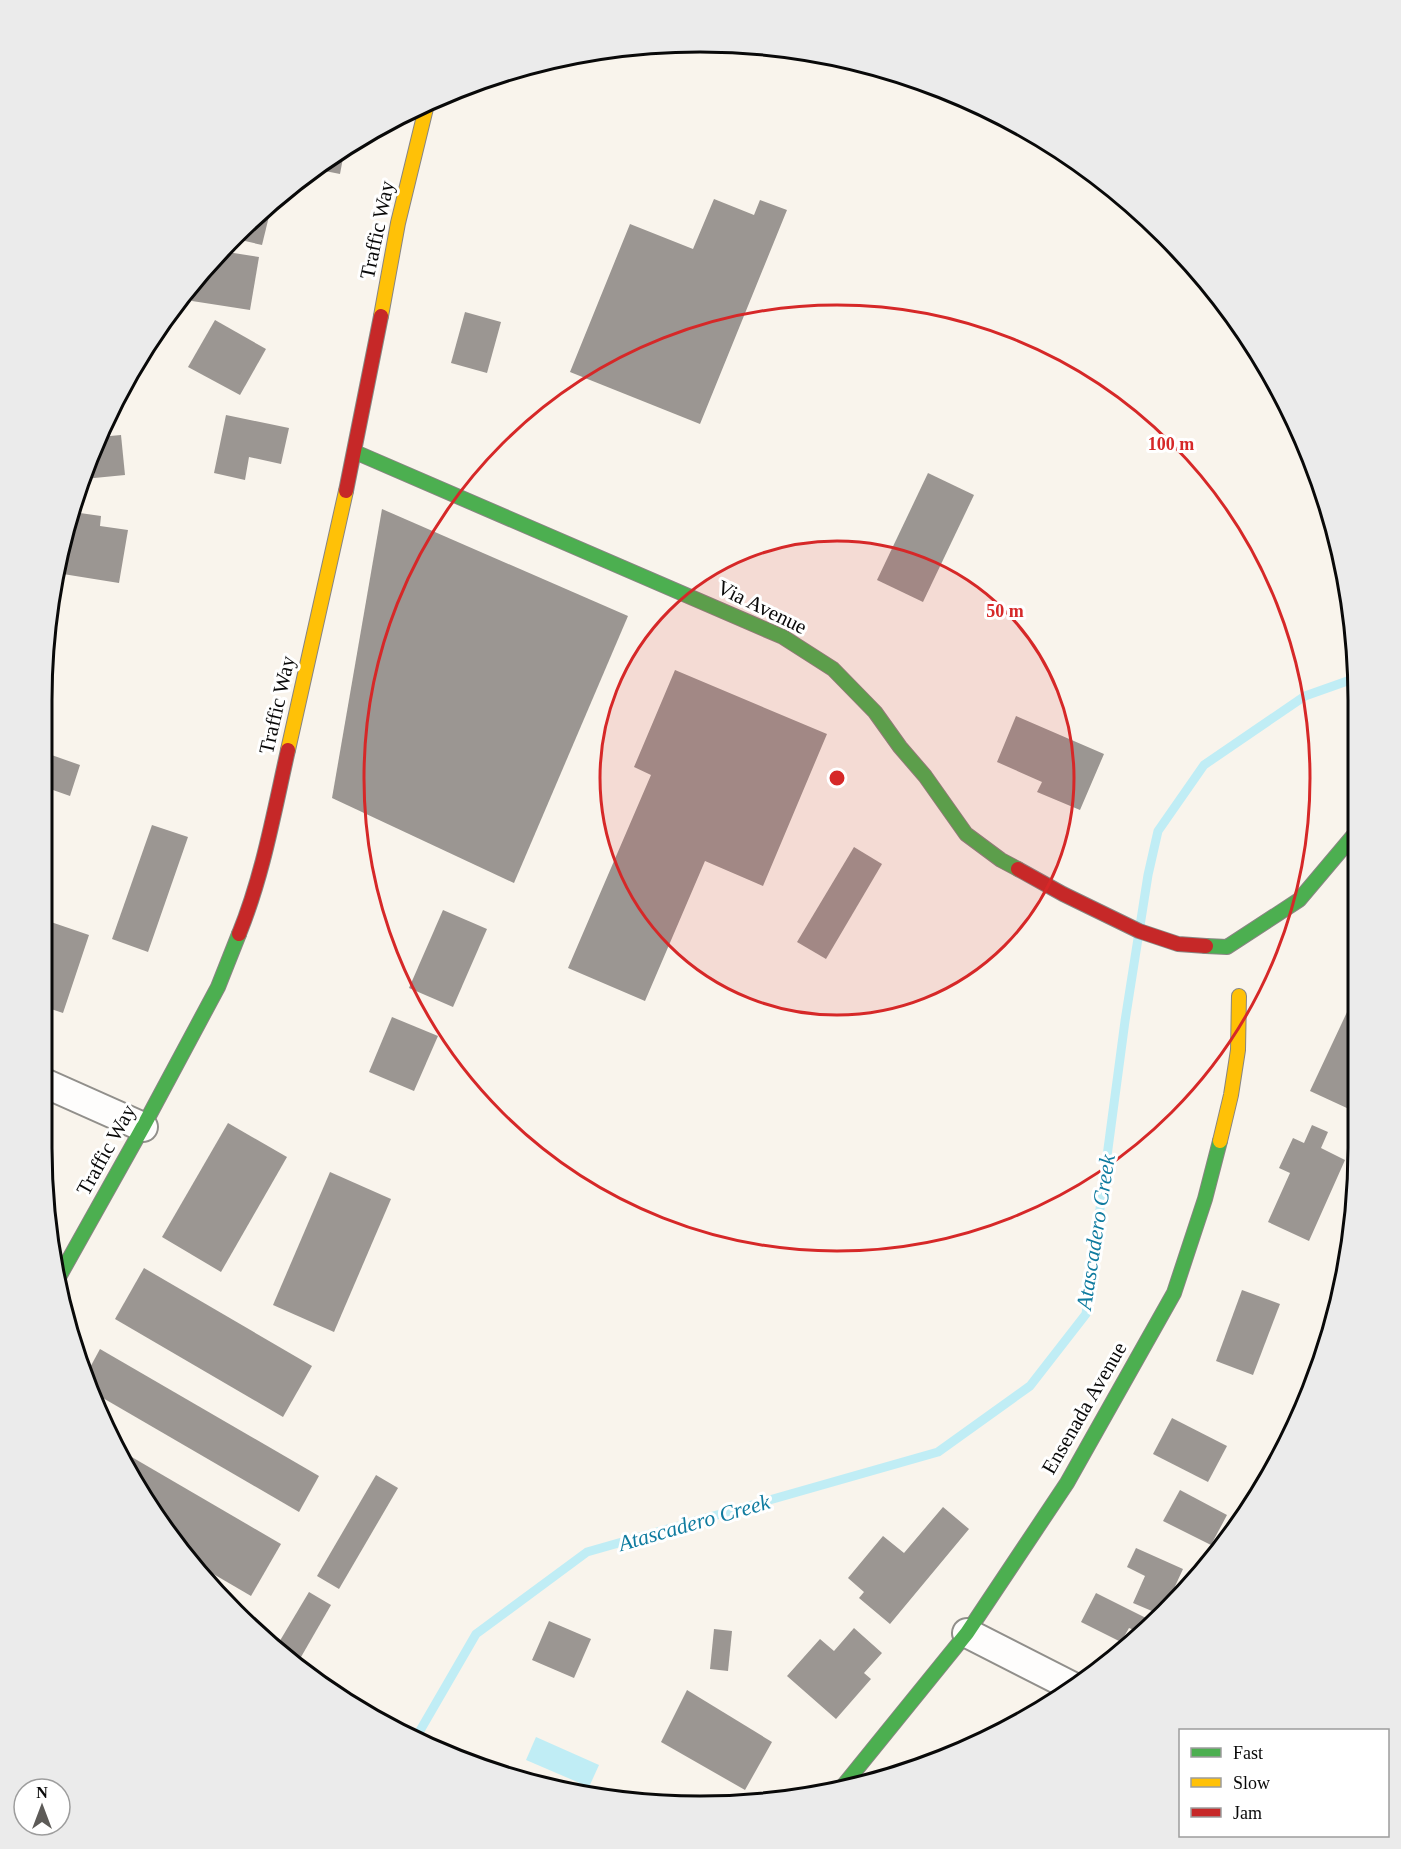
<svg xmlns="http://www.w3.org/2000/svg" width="1401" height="1849" font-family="Georgia,serif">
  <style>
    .water { fill: #c0edf5 }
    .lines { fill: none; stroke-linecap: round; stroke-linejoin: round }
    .stream { stroke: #c0edf5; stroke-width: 9 }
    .building { fill: #9b9692 }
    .street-casing { stroke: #918f8b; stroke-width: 32 }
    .fast-casing { stroke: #888582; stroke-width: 16 }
    .slow-casing { stroke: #888582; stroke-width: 16 }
    .jam-casing { stroke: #888582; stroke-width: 16 }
    .street { stroke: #fefdfc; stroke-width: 28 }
    .fast { stroke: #4caf50; stroke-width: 14 }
    .slow { stroke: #ffc107; stroke-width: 14 }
    .jam { stroke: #c62828; stroke-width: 14 }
    .ring { fill: none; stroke: #d62828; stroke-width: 3 }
    .labels { text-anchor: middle; stroke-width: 6; stroke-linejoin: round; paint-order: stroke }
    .street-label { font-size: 21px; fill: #090909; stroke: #fff }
    .water-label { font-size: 22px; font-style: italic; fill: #0f7b9f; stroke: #fff }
    .rim { fill: none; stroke: #090909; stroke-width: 3 }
    .centre { fill: #d62828; stroke: #fff; stroke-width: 3 }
    .ring-label { font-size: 18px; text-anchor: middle; font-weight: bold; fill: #d62828; stroke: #fff; stroke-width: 6; stroke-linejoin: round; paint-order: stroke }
  </style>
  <rect width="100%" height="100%" fill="#f9f4ec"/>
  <path class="water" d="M536,1737L599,1765L589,1787L526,1760Z"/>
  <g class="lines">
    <path class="stream" d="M414,1741L476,1634L587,1552L938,1452L1030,1386L1086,1314L1125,1021L1148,875L1158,831L1204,765L1305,696L1353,679"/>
  </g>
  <g class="building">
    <path d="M345,147L340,174L315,169L334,153Z"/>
    <path d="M714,199L754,215L760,200L787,210L700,424L570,372L630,224L693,249Z"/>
    <path d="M272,204L262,245L232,238L235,235Z"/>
    <path d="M221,251L259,257L250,310L192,301L195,280Z"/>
    <path d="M465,312L501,322L487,373L451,363Z"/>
    <path d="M215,320L266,349L240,395L188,367Z"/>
    <path d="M226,415L289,428L281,464L249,457L245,480L214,473Z"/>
    <path d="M121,435L125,475L84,479L99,437Z"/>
    <path d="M928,473L974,495L923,602L877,580Z"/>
    <path d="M382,509L628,616L514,883L332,798Z"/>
    <path d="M73,512L101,516L100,526L128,530L119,583L63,574Z"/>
    <path d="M675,670L827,734L763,886L705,861L645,1001L568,968L651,775L634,767Z"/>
    <path d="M1016,716L1104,754L1080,810L1037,792L1042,782L997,762Z"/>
    <path d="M43,752L80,765L70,796L53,790L43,816Z"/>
    <path d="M152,825L188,837L148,952L112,939Z"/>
    <path d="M854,847L882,864L826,959L797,942Z"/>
    <path d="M443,910L487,929L453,1007L409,988Z"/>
    <path d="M48,921L89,935L63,1013L42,1006L43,938Z"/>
    <path d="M1348,1010L1353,1012V1100L1349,1109L1310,1091Z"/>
    <path d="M392,1017L438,1036L414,1091L369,1072Z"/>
    <path d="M228,1123L287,1157L221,1272L162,1237Z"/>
    <path d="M1312,1125L1328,1132L1321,1148L1345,1160L1309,1241L1268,1222L1290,1173L1279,1168L1293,1138L1304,1143Z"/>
    <path d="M330,1172L391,1199L334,1332L273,1305Z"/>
    <path d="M144,1268L312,1366L283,1417L115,1319Z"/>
    <path d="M1242,1290L1280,1304L1253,1375L1216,1361Z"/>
    <path d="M100,1349L319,1476L299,1512L96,1394L87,1373Z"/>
    <path d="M1172,1418L1227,1446L1208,1482L1153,1454Z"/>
    <path d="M118,1449L281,1544L251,1596L186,1558L178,1550L130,1478Z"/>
    <path d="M376,1475L398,1488L339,1589L317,1576Z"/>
    <path d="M1180,1490L1227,1515L1211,1545L1163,1521Z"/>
    <path d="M943,1507L969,1529L890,1624L859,1598L864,1592L848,1578L883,1536L904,1553Z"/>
    <path d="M1136,1548L1183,1569L1171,1595L1176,1597L1174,1602L1159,1614L1133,1603L1145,1576L1127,1567Z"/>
    <path d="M309,1592L331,1605L297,1664L275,1649Z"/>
    <path d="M1096,1593L1146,1618L1139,1632L1129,1628L1121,1642L1081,1622Z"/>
    <path d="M549,1621L591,1639L574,1678L532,1660Z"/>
    <path d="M854,1628L882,1653L864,1673L871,1679L836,1719L787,1676L820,1639L834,1651Z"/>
    <path d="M714,1629L732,1631L728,1671L710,1669Z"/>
    <path d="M687,1690L772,1742L745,1790L661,1742Z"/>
    <path d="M610,1790L628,1798H627L607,1797Z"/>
  </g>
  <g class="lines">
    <g class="street-casing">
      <g id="street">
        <path d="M42,1082L143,1127"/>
        <path d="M967,1633L1075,1688"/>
      </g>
    </g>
    <g class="fast-casing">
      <g id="fast">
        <path d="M355,452L783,637L833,669L875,712L900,747L925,776L966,834L1001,860L1018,869"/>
        <path d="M1206,946L1227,947L1299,900L1353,836"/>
        <path d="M59,1277L143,1127L218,987L239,934"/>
        <path d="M843,1786L967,1633L1067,1483L1174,1293L1205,1199L1220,1141"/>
      </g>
    </g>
    <g class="slow-casing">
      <g id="slow">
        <path d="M381,316L398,223L427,104"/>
        <path d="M288,750L346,491"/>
        <path d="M1220,1141L1231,1095L1238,1050L1239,996"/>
      </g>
    </g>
    <g class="jam-casing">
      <g id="jam">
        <path d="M346,491L381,316"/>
        <path d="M1018,869L1063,894L1139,931L1178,944L1206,946"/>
        <path d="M239,934C263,875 274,812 288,750"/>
      </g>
    </g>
    <use href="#street" class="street"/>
    <use href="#fast" class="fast"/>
    <use href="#slow" class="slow"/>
    <use href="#jam" class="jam"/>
  </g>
  <circle cx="837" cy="778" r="237" fill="#d62828" fill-opacity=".12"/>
  <g class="ring">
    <circle cx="837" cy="778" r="237"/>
    <circle cx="837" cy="778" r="473"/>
  </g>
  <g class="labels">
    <g class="street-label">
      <text transform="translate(377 230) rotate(-78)" y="7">Traffic Way</text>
      <text transform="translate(762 607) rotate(26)" y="7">Via Avenue</text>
      <text transform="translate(277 705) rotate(-77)" y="7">Traffic Way</text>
      <text transform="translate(106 1150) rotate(-61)" y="7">Traffic Way</text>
      <text transform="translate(1084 1408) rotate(-60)" y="7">Ensenada Avenue</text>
    </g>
    <g class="water-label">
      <text transform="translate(1095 1232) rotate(-81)" y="8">Atascadero Creek</text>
      <text transform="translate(694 1522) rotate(-16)" y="8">Atascadero Creek</text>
    </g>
  </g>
  <path d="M0 0H1401V1849H0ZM700 52H700A648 648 0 0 1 1348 700V1148A648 648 0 0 1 700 1796H700A648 648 0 0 1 52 1148V700A648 648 0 0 1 700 52Z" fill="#ebebeb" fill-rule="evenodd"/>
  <path class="rim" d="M700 52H700A648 648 0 0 1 1348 700V1148A648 648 0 0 1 700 1796H700A648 648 0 0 1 52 1148V700A648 648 0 0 1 700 52Z"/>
  <circle cx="837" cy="778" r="9" class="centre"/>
  <g class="ring-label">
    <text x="1171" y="450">100 m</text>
    <text x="1005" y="617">50 m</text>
  </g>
  <rect x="1179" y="1729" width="210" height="108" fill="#ffffff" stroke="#9d9d9d" stroke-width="1.5"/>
  <rect x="1191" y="1748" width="30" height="9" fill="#4caf50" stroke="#9d9d9d" stroke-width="1.5"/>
  <text x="1233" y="1759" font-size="18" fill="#090909">Fast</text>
  <rect x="1191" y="1778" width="30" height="9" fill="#ffc107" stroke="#9d9d9d" stroke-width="1.5"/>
  <text x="1233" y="1789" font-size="18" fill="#090909">Slow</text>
  <rect x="1191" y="1808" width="30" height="9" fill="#c62828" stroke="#9d9d9d" stroke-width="1.5"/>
  <text x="1233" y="1819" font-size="18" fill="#090909">Jam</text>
  <g transform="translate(42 1807)"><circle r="28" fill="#ffffff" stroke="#9d9d9d" stroke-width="1.5"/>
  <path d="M0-4.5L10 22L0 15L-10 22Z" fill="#5d5b58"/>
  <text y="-9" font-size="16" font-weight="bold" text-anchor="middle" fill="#090909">N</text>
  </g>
</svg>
